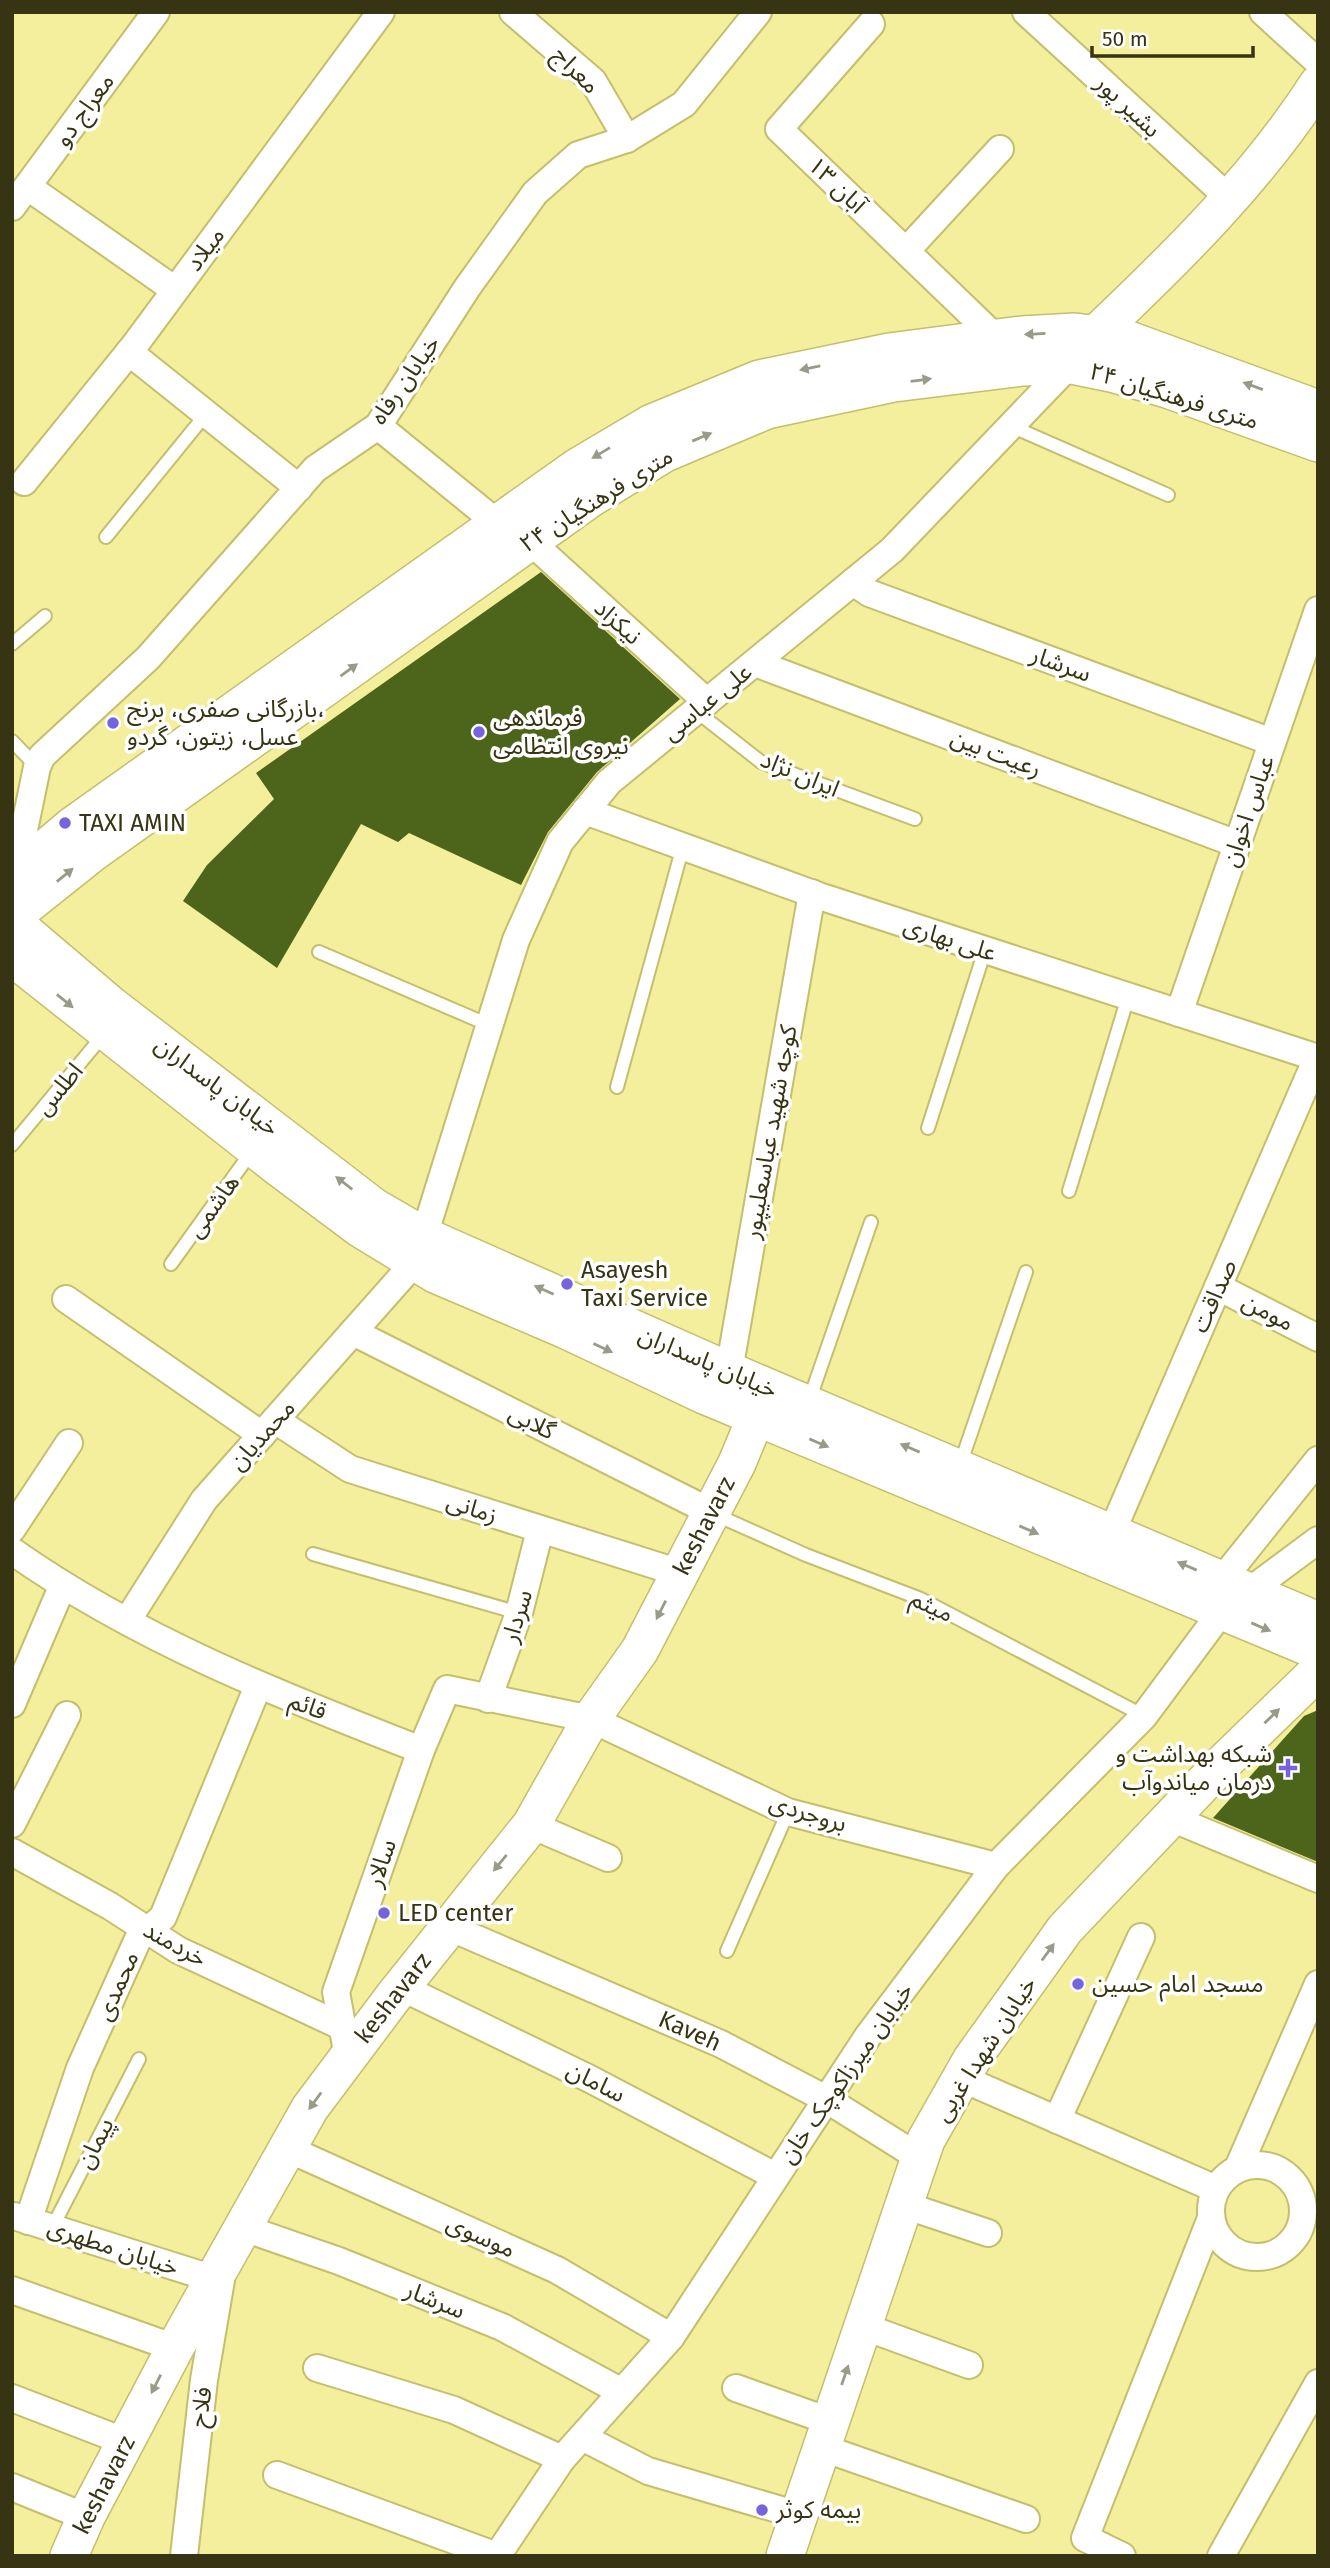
<svg xmlns="http://www.w3.org/2000/svg" width="1330" height="2568" font-family="'Fira Sans','Noto Sans Arabic',sans-serif">
  <style>
    .building { fill: #4c651a }
    .lines { fill: none; stroke-linecap: round; stroke-linejoin: round }
    .lane-casing { stroke: #c3bf6d; stroke-width: 16 }
    .street-casing { stroke: #c3bf6d; stroke-width: 30 }
    .secondary-casing { stroke: #c3bf6d; stroke-width: 40 }
    .lane { stroke: #fff; stroke-width: 12 }
    .street { stroke: #fff; stroke-width: 26 }
    .secondary { stroke: #fff; stroke-width: 37 }
    .oneway { fill: #9a9a88 }
    .poi-dot { fill: #7664df; stroke: #fff; stroke-width: 2.5 }
    .labels { text-anchor: middle; stroke-width: 7; stroke-linejoin: round; paint-order: stroke }
    .street-label { font-size: 24px; fill: #363412; stroke: #fff }
    .poi-label { font-size: 24px; fill: #363412; stroke: #fff; text-anchor: start }
  </style>
  <rect width="100%" height="100%" fill="#f3ef9c"/>
  <g class="building">
    <path d="M541,572L680,699L597,772L548,832L521,885L409,833L398,842L361,824L277,968L183,901L207,865L274,799L256,773Z"/>
    <path d="M1318,1710V1862L1213,1818L1304,1716Z"/>
  </g>
  <g class="lines">
    <g class="lane-casing">
      <g id="lane">
        <path d="M1011,426L1168,495"/>
        <path d="M106,537L206,414"/>
        <path d="M12,644L45,616"/>
        <path d="M696,711L761,762L915,819"/>
        <path d="M12,741L37,767"/>
        <path d="M319,952L489,1025"/>
        <path d="M617,1087L683,846"/>
        <path d="M928,1128L985,950"/>
        <path d="M12,1145L105,1033"/>
        <path d="M1069,1191L1128,997"/>
        <path d="M171,1264L252,1151"/>
        <path d="M809,1401L871,1222"/>
        <path d="M960,1465L1026,1272"/>
        <path d="M714,1514L806,1555L921,1599L1144,1716"/>
        <path d="M313,1554L519,1613"/>
        <path d="M727,1951L788,1812"/>
        <path d="M52,2228L139,2059"/>
      </g>
    </g>
    <g class="street-casing">
      <g id="street">
        <path d="M513,12L593,81L627,139"/>
        <path d="M1026,12L1230,199"/>
        <path d="M1263,12L1318,62"/>
        <path d="M871,24L779,129L996,338"/>
        <path d="M28,187L175,290"/>
        <path d="M12,207L156,12"/>
        <path d="M906,251L1000,149"/>
        <path d="M129,352L299,488"/>
        <path d="M378,426L497,523"/>
        <path d="M24,482L134,346L381,12"/>
        <path d="M530,541L707,702"/>
        <path d="M853,582L869,593L1272,742"/>
        <path d="M755,663L1237,844"/>
        <path d="M585,811L819,896L1318,1058"/>
        <path d="M15,874L37,767L42,756L148,658L315,469L378,426L467,288L535,193L578,155L627,139L684,104L758,12"/>
        <path d="M1179,1013L1318,610"/>
        <path d="M424,1236L516,940L560,842L609,782L892,550L1075,359"/>
        <path d="M1218,1287L1318,1338"/>
        <path d="M66,1299L262,1435"/>
        <path d="M353,1332L711,1512"/>
        <path d="M729,1371L812,893"/>
        <path d="M275,1420L350,1469L680,1573"/>
        <path d="M12,1529L69,1443"/>
        <path d="M1111,1534L1317,1058"/>
        <path d="M12,1551C137,1639 279,1695 421,1750"/>
        <path d="M1221,1581L1318,1460"/>
        <path d="M1248,1592L1318,1540"/>
        <path d="M127,1621L204,1500L415,1262"/>
        <path d="M488,1699L519,1613L540,1530"/>
        <path d="M12,1704L62,1587"/>
        <path d="M1171,1818L1318,1879"/>
        <path d="M12,1824L67,1715"/>
        <path d="M531,1825L608,1858"/>
        <path d="M12,1852L110,1906L178,1950L343,2027"/>
        <path d="M449,1927L721,2044L826,2099L920,2158"/>
        <path d="M401,1987L590,2079L775,2176"/>
        <path d="M348,2057L336,1992L421,1750L447,1689L591,1719L788,1812L996,1866"/>
        <path d="M961,2078L1216,2189"/>
        <path d="M1057,2120L1141,1937"/>
        <path d="M286,2148L557,2270L671,2337"/>
        <circle cx="1257" cy="2211" r="46"/>
        <path d="M1238,2168L1318,1984"/>
        <path d="M904,2205L988,2233"/>
        <path d="M14,2216L214,2279"/>
        <path d="M28,2221L80,2068L138,1939L163,1917L258,1686"/>
        <path d="M241,2227L339,2261L502,2327L620,2391"/>
        <path d="M12,2290L175,2348"/>
        <path d="M862,2326L969,2365"/>
        <path d="M317,2368L454,2410L562,2459"/>
        <path d="M736,2388L829,2421"/>
        <path d="M12,2398L126,2442"/>
        <path d="M582,2437L648,2471L798,2515"/>
        <path d="M820,2447L1026,2519"/>
        <path d="M277,2475L497,2556"/>
        <path d="M12,2487L86,2517"/>
        <path d="M184,2556L204,2380L221,2280"/>
        <path d="M497,2556L562,2459L671,2337L868,2036L996,1866L1144,1716L1222,1611"/>
        <path d="M1122,2556L1085,2538L1211,2218"/>
        <path d="M1221,2556L1318,2383"/>
      </g>
    </g>
    <g class="secondary-casing">
      <g id="secondary">
        <path d="M1095,335C1177,257 1256,180 1318,84"/>
        <path d="M12,877L72,826L576,468L652,423L759,379L889,352L1022,335L1075,332L1126,339L1318,409"/>
        <path d="M12,917L91,854L591,498L665,453L767,410L894,383L1023,367L1071,365L1115,374L1167,389L1318,443"/>
        <path d="M12,921L112,1006L374,1207L424,1236L729,1371L1318,1621"/>
        <path d="M12,957L278,1167L361,1229L435,1274L564,1329L704,1395L1318,1651"/>
        <path d="M69,2556L86,2517L175,2348L310,2108L394,1996L531,1825L591,1719L640,1650L737,1463L766,1393"/>
        <path d="M785,2556L926,2140L972,2059L1065,1929L1216,1770L1318,1671"/>
      </g>
    </g>
    <use href="#lane" class="lane"/>
    <use href="#street" class="street"/>
    <use href="#secondary" class="secondary"/>
  </g>
  <defs><path id="oneway-solid" d="M-6-.8H1V-3.2L6.5 0L1 3.2V.8H-6Z" transform="scale(1.75)"/></defs>
  <g class="oneway">
    <use href="#oneway-solid" transform="translate(1035 334) rotate(177)"/>
    <use href="#oneway-solid" transform="translate(810 368) rotate(168)"/>
    <use href="#oneway-solid" transform="translate(921 380) rotate(-7)"/>
    <use href="#oneway-solid" transform="translate(1253 386) rotate(-160)"/>
    <use href="#oneway-solid" transform="translate(702 437) rotate(-23)"/>
    <use href="#oneway-solid" transform="translate(601 453) rotate(149)"/>
    <use href="#oneway-solid" transform="translate(349 670) rotate(-36)"/>
    <use href="#oneway-solid" transform="translate(65 875) rotate(-39)"/>
    <use href="#oneway-solid" transform="translate(65 1001) rotate(39)"/>
    <use href="#oneway-solid" transform="translate(344 1183) rotate(-142)"/>
    <use href="#oneway-solid" transform="translate(544 1290) rotate(-156)"/>
    <use href="#oneway-solid" transform="translate(603 1348) rotate(25)"/>
    <use href="#oneway-solid" transform="translate(819 1443) rotate(23)"/>
    <use href="#oneway-solid" transform="translate(910 1448) rotate(-157)"/>
    <use href="#oneway-solid" transform="translate(1029 1530) rotate(23)"/>
    <use href="#oneway-solid" transform="translate(1187 1566) rotate(-157)"/>
    <use href="#oneway-solid" transform="translate(661 1610) rotate(117)"/>
    <use href="#oneway-solid" transform="translate(1261 1627) rotate(23)"/>
    <use href="#oneway-solid" transform="translate(1272 1716) rotate(-44)"/>
    <use href="#oneway-solid" transform="translate(500 1863) rotate(129)"/>
    <use href="#oneway-solid" transform="translate(1048 1952) rotate(-54)"/>
    <use href="#oneway-solid" transform="translate(315 2101) rotate(126)"/>
    <use href="#oneway-solid" transform="translate(845 2375) rotate(-71)"/>
    <use href="#oneway-solid" transform="translate(156 2384) rotate(117)"/>
  </g>
  <g class="poi-dot">
    <circle cx="113" cy="723" r="7"/>
    <circle cx="479" cy="732" r="7"/>
    <circle cx="65" cy="823" r="7"/>
    <circle cx="567" cy="1284" r="7"/>
    <path d="M1284.5 1757.5h7v7h7v7h-7v7h-7v-7h-7v-7h7z"/>
    <circle cx="384" cy="1913" r="7"/>
    <circle cx="1078" cy="1984" r="7"/>
    <circle cx="762" cy="2510" r="7"/>
  </g>
  <g class="labels">
    <g class="street-label">
      <text transform="translate(576 70) rotate(45)" y="8">معراج</text>
      <text transform="translate(1128 106) rotate(43)" y="8">بشیر پور</text>
      <text transform="translate(84 110) rotate(-54)" y="8">معراج دو</text>
      <text transform="translate(837 185) rotate(44)" y="8">۱۳ آبان</text>
      <text transform="translate(205 249) rotate(-53)" y="8">میلاد</text>
      <text transform="translate(405 380) rotate(-55)" y="8">خیابان رفاه</text>
      <text transform="translate(1174 396) rotate(17)" y="8">۲۴ متری فرهنگیان</text>
      <text transform="translate(596 500) rotate(-32)" y="8">۲۴ متری فرهنگیان</text>
      <text transform="translate(618 622) rotate(42)" y="8">نیکزاد</text>
      <text transform="translate(1061 664) rotate(20)" y="8">سرشار</text>
      <text transform="translate(707 702) rotate(-39)" y="8">علی عباسی</text>
      <text transform="translate(996 753) rotate(21)" y="8">رعیت بین</text>
      <text transform="translate(800 774) rotate(23)" y="8">ایران نژاد</text>
      <text transform="translate(1248 811) rotate(-71)" y="8">عباس اخوان</text>
      <text transform="translate(950 939) rotate(18)" y="8">علی بهاری</text>
      <text transform="translate(217 1086) rotate(37)" y="8">خیابان پاسداران</text>
      <text transform="translate(59 1089) rotate(-50)" y="8">اطلس</text>
      <text transform="translate(770 1132) rotate(-80)" y="8">کوچه شهید عباسعلیپور</text>
      <text transform="translate(213 1206) rotate(-54)" y="8">هاشمی</text>
      <text transform="translate(1214 1296) rotate(-66)" y="8">صداقت</text>
      <text transform="translate(1268 1312) rotate(27)" y="8">مومن</text>
      <text transform="translate(708 1362) rotate(23)" y="8">خیابان پاسداران</text>
      <text transform="translate(532 1422) rotate(27)" y="8">گلابی</text>
      <text transform="translate(262 1435) rotate(-48)" y="8">محمدیان</text>
      <text transform="translate(472 1508) rotate(18)" y="8">زمانی</text>
      <text transform="translate(704 1526) rotate(-63)" y="8">keshavarz</text>
      <text transform="translate(932 1606) rotate(25)" y="8">میثم</text>
      <text transform="translate(517 1616) rotate(-73)" y="8">سردار</text>
      <text transform="translate(308 1706) rotate(21)" y="8">قائم</text>
      <text transform="translate(808 1813) rotate(17)" y="8">بروجردی</text>
      <text transform="translate(381 1863) rotate(-71)" y="8">سالار</text>
      <text transform="translate(175 1944) rotate(29)" y="8">خردمند</text>
      <text transform="translate(117 1986) rotate(-66)" y="8">محمدی</text>
      <text transform="translate(393 1998) rotate(-52)" y="8">keshavarz</text>
      <text transform="translate(690 2031) rotate(24)" y="8">Kaveh</text>
      <text transform="translate(985 2049) rotate(-57)" y="8">خیابان شهدا غربی</text>
      <text transform="translate(846 2073) rotate(-55)" y="8">خیابان میرزاکوچک خان</text>
      <text transform="translate(596 2082) rotate(27)" y="8">سامان</text>
      <text transform="translate(95 2143) rotate(-63)" y="8">پیمان</text>
      <text transform="translate(481 2236) rotate(24)" y="8">موسوی</text>
      <text transform="translate(113 2247) rotate(18)" y="8">خیابان مطهری</text>
      <text transform="translate(435 2300) rotate(22)" y="8">سرشار</text>
      <text transform="translate(201 2407) rotate(-82)" y="8">فلاح</text>
      <text transform="translate(104 2485) rotate(-63)" y="8">keshavarz</text>
    </g>
    <g class="poi-label">
      <text x="127" y="717">بازرگانی صفری، برنج،<tspan x="127" dy="28">عسل، زیتون، گردو</tspan></text>
      <text x="493" y="726">فرماندهی<tspan x="493" dy="28">نیروی انتظامی</tspan></text>
      <text x="79" y="831">TAXI AMIN</text>
      <text x="581" y="1278">Asayesh<tspan x="581" dy="28">Taxi Service</tspan></text>
      <text x="1272" y="1762" text-anchor="end">شبکه بهداشت و<tspan x="1272" dy="28">درمان میاندوآب</tspan></text>
      <text x="398" y="1921">LED center</text>
      <text x="1092" y="1992">مسجد امام حسین</text>
      <text x="776" y="2518">بیمه کوثر</text>
    </g>
  </g>
  <rect width="1330" height="2568" fill="none" stroke="#363412" stroke-width="28"/>
  <path d="M1092 46v10h161v-10" fill="none" stroke="#363412" stroke-width="3.5"/>
  <text x="1102" y="46" font-size="21" fill="#363412" stroke="#ffffff" stroke-width="5" paint-order="stroke">50 m</text>
</svg>
